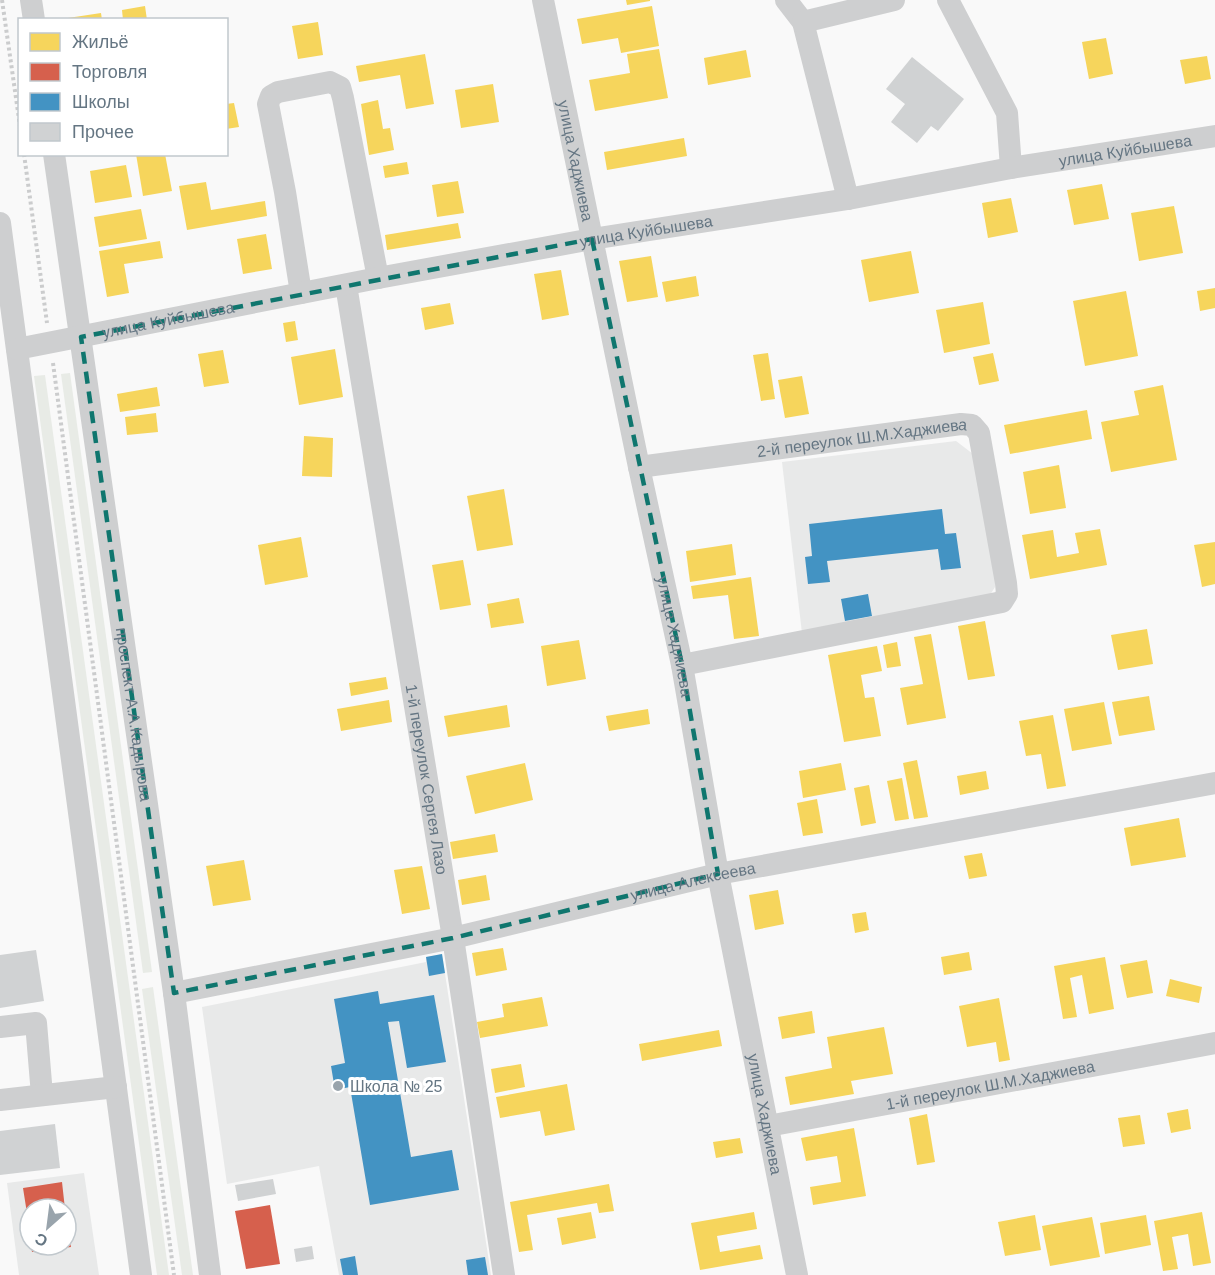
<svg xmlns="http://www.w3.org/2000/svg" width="1215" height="1275" font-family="Arial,sans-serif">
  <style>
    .built { fill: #e8e9e9; fill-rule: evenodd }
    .green { fill: #e8ebe6 }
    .homes { fill: #f6d55c }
    .shops { fill: #d6604d }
    .schools { fill: #4393c3 }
    .building { fill: #d0d2d3 }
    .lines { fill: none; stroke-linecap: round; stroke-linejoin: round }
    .path { stroke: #cbcccd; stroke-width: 4; stroke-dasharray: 3 3; stroke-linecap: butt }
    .minor { stroke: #cecfd0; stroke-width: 22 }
    .marked { fill: none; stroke: #0f766e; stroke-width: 4.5; stroke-dasharray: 12 8; stroke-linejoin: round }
    .poi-dot { fill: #99a4ac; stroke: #fff; stroke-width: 2 }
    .labels { text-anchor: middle; stroke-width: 6; stroke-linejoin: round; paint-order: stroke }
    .street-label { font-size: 16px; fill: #657683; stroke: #fff }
    .poi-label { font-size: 16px; fill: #657683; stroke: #fff; text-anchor: start }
  </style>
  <rect width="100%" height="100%" fill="#f9f9f9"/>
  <g class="built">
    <path d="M956,441L973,454L995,577V587L988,598L802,633L782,462Z"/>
    <path d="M442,954L491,1275H339L319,1166L227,1184L202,1007L426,962V957Z"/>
    <path d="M84,1173L99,1275H19L7,1183ZM30,1209H66V1245H30Z"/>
  </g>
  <g class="green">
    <path d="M70,373L152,972L143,973L61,374Z"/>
    <path d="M45,375L169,1275H157L34,376Z"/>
    <path d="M153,987L193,1275H182L142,989Z"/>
  </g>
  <g class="homes">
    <path d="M626,0H650V1L627,5Z"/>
    <path d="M145,6L147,20H123L122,10Z"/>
    <path d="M652,6L659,46L621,53L618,38L582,44L577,19Z"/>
    <path d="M101,13L102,20H68V18Z"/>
    <path d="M318,22L323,55L298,59L292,26Z"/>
    <path d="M1106,38L1113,74L1089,79L1082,42Z"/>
    <path d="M659,49L668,98L595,111L589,80L630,73L627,54Z"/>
    <path d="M746,50L751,77L708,85L704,58Z"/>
    <path d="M425,54L434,104L406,109L400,75L359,82L356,66Z"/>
    <path d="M1207,56L1211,79L1185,84L1180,60Z"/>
    <path d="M493,84L499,122L461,128L455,90Z"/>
    <path d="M378,100L383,129L390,128L394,150L369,155L361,104Z"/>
    <path d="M234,103L239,127L226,129V104Z"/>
    <path d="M684,138L687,156L607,170L604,152Z"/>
    <path d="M136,154H165L172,191L143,196Z"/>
    <path d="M407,162L409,174L385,178L383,166Z"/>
    <path d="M126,165L132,197L95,203L90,171Z"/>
    <path d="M458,181L464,213L437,217L432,185Z"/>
    <path d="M206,182L211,210L265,201L267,216L187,230L179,186Z"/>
    <path d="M1102,184L1109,219L1074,225L1067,190Z"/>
    <path d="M1011,198L1018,232L988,238L982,203Z"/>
    <path d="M1174,206L1183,253L1139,261L1131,213Z"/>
    <path d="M141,209L147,239L99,247L94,217Z"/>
    <path d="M458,223L461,238L387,250L385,235Z"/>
    <path d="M266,234L272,269L243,274L237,239Z"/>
    <path d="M160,241L163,258L124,264L129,293L107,297L99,251Z"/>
    <path d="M911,251L919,293L869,302L861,260Z"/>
    <path d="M651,256L658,297L627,302L619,261Z"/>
    <path d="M561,270L569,315L542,320L534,274Z"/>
    <path d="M696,276L699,296L666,302L662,282Z"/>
    <path d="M1215,288V308L1200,311L1197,291Z"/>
    <path d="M1126,291L1138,356L1085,366L1073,301Z"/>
    <path d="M983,302L990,344L944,353L936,310Z"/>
    <path d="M450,303L454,324L425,330L421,308Z"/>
    <path d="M295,321L298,340L286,342L283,323Z"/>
    <path d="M335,349L343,397L299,405L291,357Z"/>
    <path d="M223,350L229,383L204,387L198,354Z"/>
    <path d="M768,353L775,399L761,401L753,355Z"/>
    <path d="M993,353L999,381L979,385L973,357Z"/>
    <path d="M802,376L809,414L785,418L778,380Z"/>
    <path d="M1163,385L1177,460L1111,472L1101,422L1139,415L1134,391Z"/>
    <path d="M157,387L160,406L120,412L117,394Z"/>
    <path d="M1087,410L1092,439L1010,454L1004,425Z"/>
    <path d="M156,413L158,432L127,435L125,417Z"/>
    <path d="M304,436L333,438L332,477L302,476Z"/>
    <path d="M1059,465L1066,508L1030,514L1023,472Z"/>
    <path d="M504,489L513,545L477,551L467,496Z"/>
    <path d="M1100,529L1107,565L1030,579L1022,535L1053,530L1057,557L1079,553L1075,533Z"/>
    <path d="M301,537L308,577L265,585L258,545Z"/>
    <path d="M1215,542V584L1202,587L1194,545Z"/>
    <path d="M732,544L736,575L690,582L686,551Z"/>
    <path d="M463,560L471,605L440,610L432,565Z"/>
    <path d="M751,577L759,636L734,639L728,595L693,599L691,586Z"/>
    <path d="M519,598L524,623L491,628L487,604Z"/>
    <path d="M985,621L995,676L968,680L958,626Z"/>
    <path d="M1147,629L1153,664L1118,670L1111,635Z"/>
    <path d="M931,634L946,718L907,725L900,688L923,684L914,637Z"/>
    <path d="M579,640L586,679L547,686L541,646Z"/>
    <path d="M897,642L901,666L887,668L883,645Z"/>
    <path d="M877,646L882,671L861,675L865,698L874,697L881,736L844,742L828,655Z"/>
    <path d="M386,677L388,689L351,696L349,683Z"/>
    <path d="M1149,696L1155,730L1119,736L1112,702Z"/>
    <path d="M389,700L392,722L341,731L337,709Z"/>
    <path d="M1104,702L1112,744L1072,751L1064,709Z"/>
    <path d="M507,705L510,727L448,737L444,716Z"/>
    <path d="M648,709L650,724L609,731L606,716Z"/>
    <path d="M1053,715L1066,786L1047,789L1041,754L1026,756L1019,721Z"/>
    <path d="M917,760L928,817L914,819L903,763Z"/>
    <path d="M525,763L533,800L475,814L466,776Z"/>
    <path d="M841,763L846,790L803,798L799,771Z"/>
    <path d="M986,771L989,789L960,795L957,776Z"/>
    <path d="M902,778L909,819L895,821L887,781Z"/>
    <path d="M869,785L876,823L861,826L854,788Z"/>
    <path d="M817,799L823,833L803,836L797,803Z"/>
    <path d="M1179,818L1186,857L1131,866L1124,828Z"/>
    <path d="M495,834L498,852L453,859L450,842Z"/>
    <path d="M982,853L987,876L969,879L964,856Z"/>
    <path d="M244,860L251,900L213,906L206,866Z"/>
    <path d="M422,866L430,909L402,914L394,870Z"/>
    <path d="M486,875L490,900L462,905L458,880Z"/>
    <path d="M778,890L784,924L755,930L749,895Z"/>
    <path d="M866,912L869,930L855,933L852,914Z"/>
    <path d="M503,948L507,970L476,976L472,953Z"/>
    <path d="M969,952L972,970L944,975L941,957Z"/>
    <path d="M1105,957L1114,1009L1089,1014L1082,975L1070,978L1077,1017L1063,1019L1054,966Z"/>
    <path d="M1147,960L1153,993L1127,998L1120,965Z"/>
    <path d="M1170,979L1202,987L1199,1003L1166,996Z"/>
    <path d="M542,997L548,1026L480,1038L477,1022L504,1017L502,1004Z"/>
    <path d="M999,998L1010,1060L999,1062L996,1042L967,1047L959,1006Z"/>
    <path d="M812,1011L815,1033L782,1039L778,1017Z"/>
    <path d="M884,1027L893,1074L851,1081L854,1094L790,1105L785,1077L832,1068L827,1037Z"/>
    <path d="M719,1030L722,1046L642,1061L639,1044Z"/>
    <path d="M521,1064L525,1087L495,1093L491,1069Z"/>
    <path d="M567,1084L575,1130L545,1136L540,1111L500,1118L496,1097Z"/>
    <path d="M1188,1109L1191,1129L1171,1133L1167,1113Z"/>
    <path d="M927,1114L935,1162L917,1165L909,1118Z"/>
    <path d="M1140,1115L1145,1144L1123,1147L1118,1118Z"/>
    <path d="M854,1128L866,1196L813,1205L810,1187L841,1182L837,1156L806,1161L801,1138Z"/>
    <path d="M740,1138L743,1153L716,1158L713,1142Z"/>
    <path d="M609,1184L614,1211L599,1213L597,1203L527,1215L533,1250L519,1252L510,1202Z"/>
    <path d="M591,1212L596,1238L562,1245L557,1218Z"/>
    <path d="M754,1212L757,1229L717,1236L720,1252L760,1245L763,1259L700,1270L691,1223Z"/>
    <path d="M1202,1212L1211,1263L1193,1266L1188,1234L1172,1237L1178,1269L1163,1271L1154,1221Z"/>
    <path d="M1035,1215L1041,1250L1005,1256L998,1222Z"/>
    <path d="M1146,1215L1151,1245L1105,1254L1100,1223Z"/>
    <path d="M1092,1217L1100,1257L1050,1266L1042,1226Z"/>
  </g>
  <g class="shops">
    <path d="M62,1182L65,1209H30L29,1226L23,1188Z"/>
    <path d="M270,1205L280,1264L246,1269L235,1211Z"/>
    <path d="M66,1223L71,1247L32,1252L31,1245H66Z"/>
  </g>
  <g class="schools">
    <path d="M942,509L945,534L956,533L961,568L941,570L938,549L827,561L830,582L808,584L805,557L812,556L809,524Z"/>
    <path d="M868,594L872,616L845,621L841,599Z"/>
    <path d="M442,954L445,973L429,976L426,957Z"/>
    <path d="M378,991L380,1004L434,995L446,1062L407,1068L399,1021L388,1022L411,1157L452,1150L459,1190L370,1205L350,1087L335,1090L331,1066L345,1063L334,999Z"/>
    <path d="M355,1256L358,1275H343L340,1259Z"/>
    <path d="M485,1257L488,1275H468L466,1260Z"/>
  </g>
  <g class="building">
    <path d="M912,57L964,99L938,131L931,126L917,143L891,122L905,104L886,89Z"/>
    <path d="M36,950L44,1001L0,1008V955Z"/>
    <path d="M55,1124L60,1168L0,1175V1131Z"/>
    <path d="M273,1179L276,1194L238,1201L235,1185Z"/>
    <path d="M312,1246L314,1259L296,1262L294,1249Z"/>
  </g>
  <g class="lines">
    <g class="path">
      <path d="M2,0L20,126"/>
      <path d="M24,154L47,323"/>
      <path d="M53,363L174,1275"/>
    </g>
    <g class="minor">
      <path d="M31,0L34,20"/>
      <path id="s1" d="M543,0L639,467L682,665L718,874L797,1275"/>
      <path d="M786,0L803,22L848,199"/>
      <path d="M948,0L1007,113L1011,168"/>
      <path d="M803,22L894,0"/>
      <path id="s2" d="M54,154L174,993L210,1275"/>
      <path d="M0,223L141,1275"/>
      <path id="s3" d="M346,285L453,938L504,1275"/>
      <path d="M301,293L285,192L268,104L271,96L278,92L330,82L340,87L343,98L378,278"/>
      <path id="s4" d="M17,349L378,278L592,239L848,199L1011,168L1215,136"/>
      <path id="s5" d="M639,467L961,424L972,425L979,433L1006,583L1007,594L1002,602L682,665"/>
      <path id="s6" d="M174,993L453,938L718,874L1215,783"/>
      <path d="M0,1027L36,1023L42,1095"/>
      <path d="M0,1100L116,1087"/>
      <path id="s7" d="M768,1126L1215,1043"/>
    </g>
  </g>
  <path class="marked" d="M592,239L682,665L718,874L453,938L174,993L81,337Z"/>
  <circle class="poi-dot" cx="338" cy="1086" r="6"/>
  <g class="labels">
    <g class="street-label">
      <text dy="6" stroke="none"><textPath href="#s4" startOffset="1126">улица Куйбышева</textPath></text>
      <text dy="6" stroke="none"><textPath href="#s1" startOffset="164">улица Хаджиева</textPath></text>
      <text dy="6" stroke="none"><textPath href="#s4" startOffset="640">улица Куйбышева</textPath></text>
      <text dy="6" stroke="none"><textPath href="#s4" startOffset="154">улица Куйбышева</textPath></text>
      <text dy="6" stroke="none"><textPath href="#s5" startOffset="225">2-й переулок Ш.М.Хаджиева</textPath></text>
      <text dy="6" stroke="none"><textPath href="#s1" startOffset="650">улица Хаджиева</textPath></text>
      <text dy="6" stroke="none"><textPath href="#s2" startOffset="566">проспект А.А.Кадырова</textPath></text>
      <text dy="6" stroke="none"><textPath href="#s3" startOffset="501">1-й переулок Сергея Лазо</textPath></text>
      <text dy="6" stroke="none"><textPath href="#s6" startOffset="531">улица Алексеева</textPath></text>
      <text dy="6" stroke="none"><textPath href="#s7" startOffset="226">1-й переулок Ш.М.Хаджиева</textPath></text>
      <text dy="6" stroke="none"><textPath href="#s1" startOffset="1136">улица Хаджиева</textPath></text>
    </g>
    <g class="poi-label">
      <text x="350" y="1092">Школа № 25</text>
    </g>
  </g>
  <rect x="18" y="18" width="210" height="138" fill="#ffffff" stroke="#c1c8cd" stroke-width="1.5"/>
  <rect x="30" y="33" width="30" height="18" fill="#f6d55c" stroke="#c1c8cd" stroke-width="1.5"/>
  <text x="72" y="48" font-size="18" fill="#657683">Жильё</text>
  <rect x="30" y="63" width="30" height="18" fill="#d6604d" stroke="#c1c8cd" stroke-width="1.5"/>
  <text x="72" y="78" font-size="18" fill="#657683">Торговля</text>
  <rect x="30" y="93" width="30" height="18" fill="#4393c3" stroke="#c1c8cd" stroke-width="1.5"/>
  <text x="72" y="108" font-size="18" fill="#657683">Школы</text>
  <rect x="30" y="123" width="30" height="18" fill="#d0d2d3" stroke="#c1c8cd" stroke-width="1.5"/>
  <text x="72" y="138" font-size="18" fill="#657683">Прочее</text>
  <g transform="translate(48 1227) rotate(208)"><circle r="28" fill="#ffffff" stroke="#c1c8cd" stroke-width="1.5"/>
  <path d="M0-4.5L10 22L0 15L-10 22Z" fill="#99a4ac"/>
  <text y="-9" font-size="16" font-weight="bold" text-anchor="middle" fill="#657683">С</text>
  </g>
</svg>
